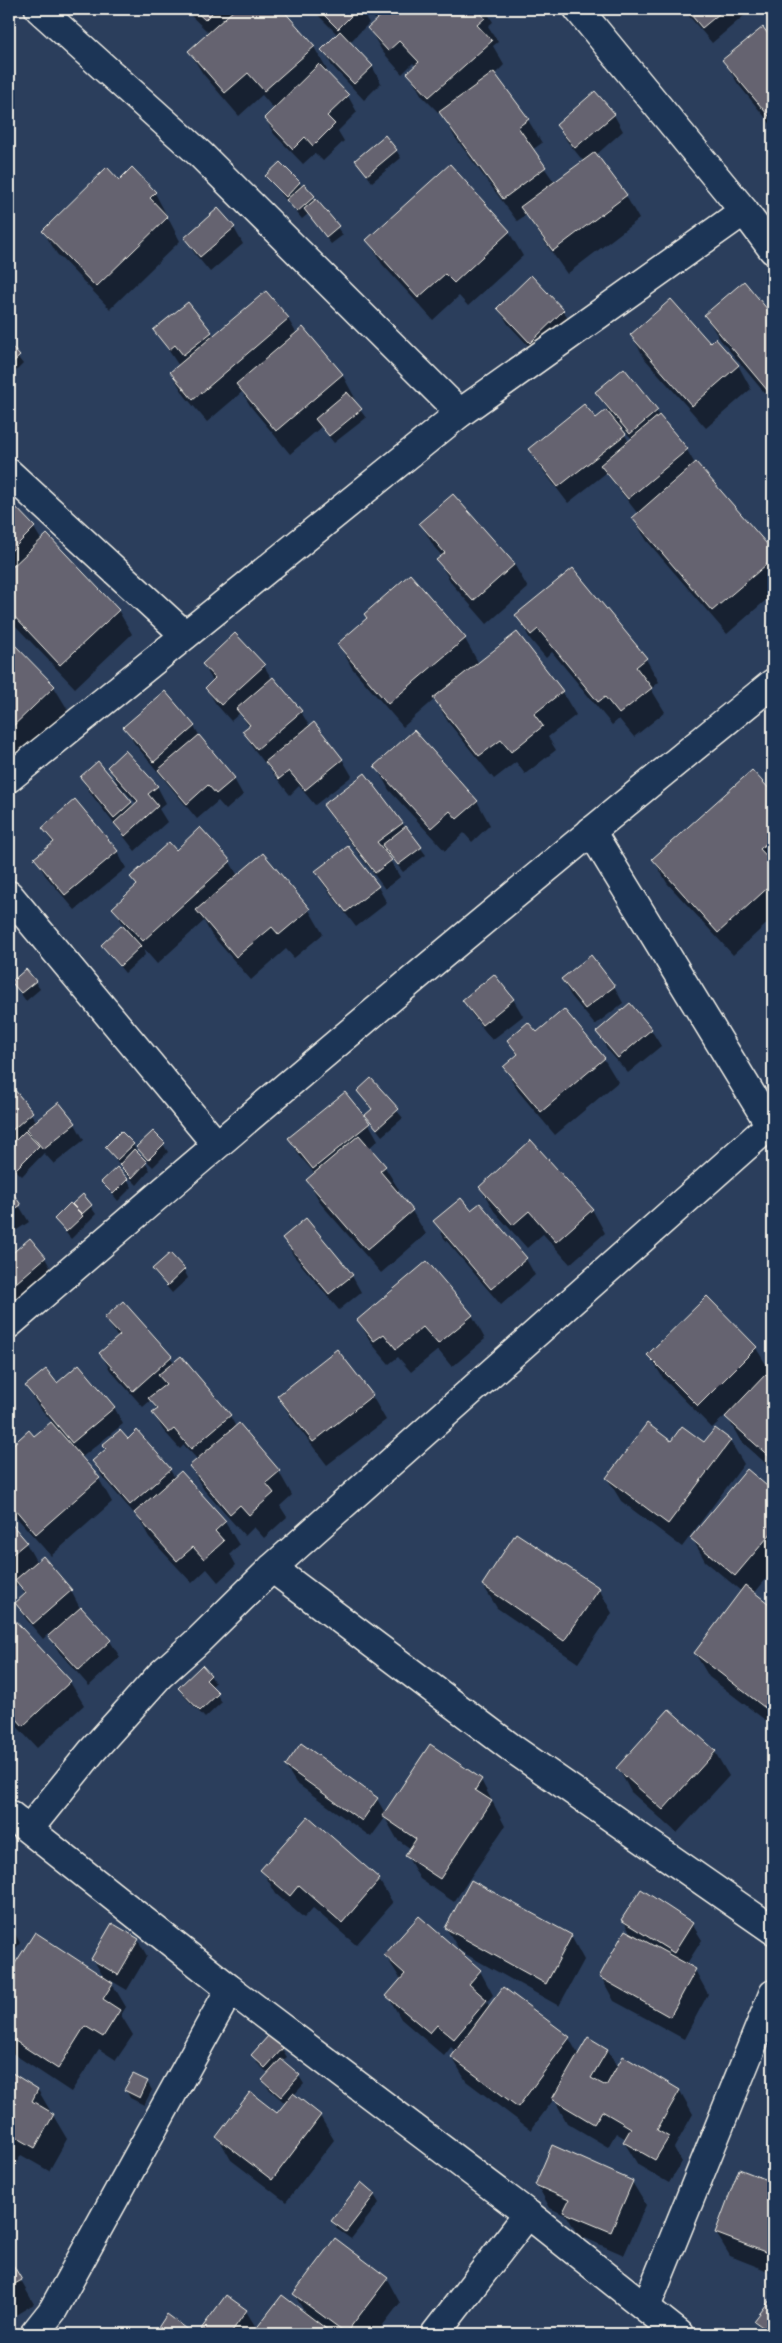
<svg xmlns="http://www.w3.org/2000/svg" width="782" height="2343" font-family="'Indie Flower',sans-serif">
  <style>
    .shadow { fill: #0007; fill-rule: evenodd }
    .building { fill: #65646f; stroke: #f4f1e8 }
    .lines { fill: none; stroke-linecap: round; stroke-linejoin: round }
    .minor-casing { stroke: #f4f1e8; stroke-width: 31 }
    .minor { stroke: #1d3557; stroke-width: 28 }
  </style>
  <rect width="100%" height="100%" fill="#2b3e5c"/>
  <filter id="ink" filterUnits="userSpaceOnUse"><feTurbulence type="fractalNoise" baseFrequency=".02" numOctaves="2"/><feDisplacementMap in="SourceGraphic" scale="10" xChannelSelector="R" yChannelSelector="G"/><feConvolveMatrix kernelMatrix="1 2 1 2 8 2 1 2 1" color-interpolation-filters="sRGB"/></filter>
  <g filter="url(#ink)">
    <g class="shadow">
      <path d="M184,9H280L314,47L327,70L325,72L348,96L357,112L338,131L344,141L323,161L315,153L303,164L274,134L265,118L274,109L262,95L239,116L203,74L189,51L209,33Z"/>
      <path d="M312,9H361L369,23L349,43L372,66L381,83L364,100L332,66L323,50L338,35Z"/>
      <path d="M366,9H485L493,22L488,26L498,42L493,46L504,65L495,74L528,120L542,143L532,150L555,183L584,162L567,141L557,125L595,93L614,115L623,131L596,155L626,196L639,219L567,274L526,215L517,221L454,136L445,119L422,96L409,73L416,66L413,63L402,74L382,51L369,28L377,21Z"/>
      <path d="M683,9H752L712,43Z"/>
      <path d="M773,31V127L738,84L724,61Z"/>
      <path d="M9,97L14,107L9,113Z"/>
      <path d="M396,150L401,158L372,182L356,160Z"/>
      <path d="M450,166L509,232L523,256L468,306L459,296L433,320L382,264L368,240Z"/>
      <path d="M267,177L299,183L302,187L303,186L343,235L331,244L308,214L302,219Z"/>
      <path d="M119,182L155,193L180,241L110,309L57,254L43,231Z"/>
      <path d="M234,228L243,244L210,272L195,254L186,238Z"/>
      <path d="M531,277L563,311L573,327L540,358L508,324L498,308Z"/>
      <path d="M743,282L773,318V403L719,338L705,315Z"/>
      <path d="M288,319L297,334L342,374L355,398L353,400L366,418L334,443L321,427L290,454L251,407L242,392L207,422L185,396L171,373L179,366L155,330L211,332L214,337Z"/>
      <path d="M632,336L710,345L738,365L751,389L706,428L645,359Z"/>
      <path d="M9,346L23,364L11,376L9,373Z"/>
      <path d="M624,370L687,450L695,464L773,553V594L727,634L647,541L633,518L638,514L606,473L568,503L539,465L529,449L595,420L608,410L597,392ZM623,429L632,439L629,442L622,430Z"/>
      <path d="M9,502L34,528L42,541L118,610L132,634L75,688L9,619Z"/>
      <path d="M421,524L514,564L528,588L487,624L452,584L438,560L442,556L434,547Z"/>
      <path d="M517,615L646,659L659,682L651,689L665,712L634,737L619,719L612,725L552,652L546,658L530,639Z"/>
      <path d="M465,639L479,664L562,692L576,715L548,737L556,750L525,774L516,762L494,779L448,722L435,699L403,727L352,668L339,644Z"/>
      <path d="M9,640L54,687L68,710L18,758L9,748Z"/>
      <path d="M203,664L264,666L272,679L301,712L310,727L342,759L352,776L315,805L299,786L290,795L253,748L244,731L249,727L240,713L231,721L216,704L206,688L213,681Z"/>
      <path d="M194,726L203,742L234,779L243,795L226,810L218,801L197,819L134,743L125,727Z"/>
      <path d="M376,766L477,801L490,825L472,842L464,833L445,851L389,790Z"/>
      <path d="M108,767L157,786L166,803L159,809L167,822L135,851L91,794L81,778L131,802L134,807L137,804L118,784Z"/>
      <path d="M752,771L773,795V918L733,955L667,883L654,860Z"/>
      <path d="M324,805L402,823L426,855L403,872L390,856L388,857L400,877L385,889L334,821Z"/>
      <path d="M43,828L117,851L126,868L75,910L45,875L36,858L53,844Z"/>
      <path d="M200,829L230,862L238,876L262,855L309,910L323,934L294,958L286,949L251,980L211,934L204,921L157,964L143,948L145,955L125,973L102,945L127,931L114,908L137,886L132,878L176,852Z"/>
      <path d="M348,848L378,887L387,903L356,927L326,888L316,871Z"/>
      <path d="M562,980L614,986L623,1003L595,1025L571,996Z"/>
      <path d="M12,982H35L40,989L26,1001Z"/>
      <path d="M513,999L523,1016L492,1040L473,1016L463,1000Z"/>
      <path d="M630,1005L651,1030L661,1046L628,1073L607,1049L598,1032Z"/>
      <path d="M537,1034L604,1059L618,1082L555,1135L518,1091L505,1068L518,1056L509,1041Z"/>
      <path d="M773,1053V1067L768,1058Z"/>
      <path d="M371,1080L403,1118L382,1136L366,1115L372,1110L358,1092Z"/>
      <path d="M9,1085L37,1122L59,1104L75,1124L84,1140L54,1164L44,1153L22,1176L9,1164Z"/>
      <path d="M345,1094L369,1124L378,1140L369,1148L385,1167L399,1190L396,1192L412,1211L426,1234L381,1273L321,1204L308,1180L315,1174L299,1155L290,1139Z"/>
      <path d="M163,1144L168,1152L153,1167L144,1158L137,1147Z"/>
      <path d="M133,1145L150,1170L137,1185L125,1173L106,1147Z"/>
      <path d="M127,1179L132,1187L118,1201L103,1182Z"/>
      <path d="M480,1187L592,1209L605,1233L570,1264L543,1234L527,1248L494,1211Z"/>
      <path d="M9,1189L29,1222L9,1235Z"/>
      <path d="M83,1196L96,1214L71,1239L55,1219Z"/>
      <path d="M479,1204L526,1259L535,1275L501,1305L444,1238L435,1221L471,1212Z"/>
      <path d="M284,1238L352,1276L361,1292L339,1310L293,1255Z"/>
      <path d="M30,1239L45,1258L54,1274L9,1307V1257Z"/>
      <path d="M153,1270H184L188,1278L172,1293Z"/>
      <path d="M123,1303L175,1363L230,1416L236,1427L279,1472L292,1495L280,1506L287,1517L264,1538L254,1527L245,1536L204,1490L190,1466L198,1460L184,1445L180,1449L163,1430L154,1414L157,1410L151,1400L143,1407L110,1370L101,1354L118,1338L106,1318Z"/>
      <path d="M472,1315L485,1339L452,1367L438,1350L411,1372L398,1357L389,1364L372,1344L358,1320Z"/>
      <path d="M756,1348L770,1371L766,1375L773,1382V1470L740,1440L726,1415L712,1428L663,1378L649,1355Z"/>
      <path d="M337,1351L372,1396L386,1420L327,1465L292,1419L278,1396Z"/>
      <path d="M57,1384L114,1407L123,1424L81,1458L99,1479L112,1502L51,1556L9,1509V1450L29,1432L34,1438L52,1422L36,1403L27,1387Z"/>
      <path d="M128,1441L170,1470L175,1478L225,1522L239,1545L230,1554L236,1565L218,1582L207,1569L192,1583L149,1537L139,1519L103,1478L93,1461L106,1450L104,1446Z"/>
      <path d="M730,1441L744,1464L682,1547L621,1501L607,1478L671,1442L704,1444Z"/>
      <path d="M748,1471L773,1492V1570L754,1594L773,1608V1726L709,1677L695,1653L742,1592L705,1561L692,1538Z"/>
      <path d="M9,1523L26,1543L37,1563L43,1558L71,1591L80,1608L110,1641L120,1657L89,1686L59,1652L48,1634L43,1639L26,1619L16,1603L25,1595L19,1584L9,1592Z"/>
      <path d="M483,1585L599,1589L612,1613L578,1663L497,1608Z"/>
      <path d="M9,1616L70,1682L84,1705L37,1748L9,1718Z"/>
      <path d="M210,1675L215,1683L211,1687L222,1702L205,1718L184,1696L179,1688Z"/>
      <path d="M669,1711L715,1752L729,1776L677,1833L631,1792L618,1768Z"/>
      <path d="M286,1767L377,1799L385,1813L481,1780L505,1826L454,1902L420,1879L407,1856L411,1849L397,1839L385,1818L371,1837L296,1783Z"/>
      <path d="M262,1870L379,1880L393,1903L356,1945L313,1908L304,1918L276,1894Z"/>
      <path d="M623,1920L692,1924L702,1940L686,1965L695,1970L708,1994L684,2039L614,2001L601,1977L632,1936Z"/>
      <path d="M9,1923L20,1943L9,1957Z"/>
      <path d="M446,1928L571,1936L584,1960L559,2006L460,1951Z"/>
      <path d="M36,1934L104,1978L93,1959L138,1940L147,1956L127,1990L110,1980L126,2007L121,2015L133,2035L116,2060L99,2049L71,2092L9,2051V1975Z"/>
      <path d="M386,1956L480,1971L493,1995L487,2002L490,2007L569,2038L579,2056L608,2050L618,2068L680,2091L693,2114L674,2148L682,2162L669,2183L638,2165L624,2142L626,2139L616,2133L608,2147L567,2123L554,2099L531,2130L466,2081L452,2057L456,2052L451,2047L444,2056L401,2019L388,1996L401,1980Z"/>
      <path d="M282,2049L287,2057L282,2061L299,2076L304,2084L294,2095L320,2116L334,2140L286,2202L231,2160L218,2137L277,2115L286,2104L268,2088L264,2080L269,2074L257,2063L253,2055Z"/>
      <path d="M9,2073L38,2090L67,2139L49,2171L21,2155L9,2176Z"/>
      <path d="M147,2082L152,2090L144,2105L130,2098L126,2090Z"/>
      <path d="M773,2119V2132L770,2127Z"/>
      <path d="M740,2170L773,2183V2273L730,2256L716,2233Z"/>
      <path d="M632,2182L646,2205L624,2255L578,2235L567,2216L550,2208L537,2185Z"/>
      <path d="M374,2195L379,2203L351,2239L337,2229L333,2221Z"/>
      <path d="M9,2260L34,2304L9,2319Z"/>
      <path d="M387,2279L400,2303L376,2334H206L203,2329L246,2311L257,2329L307,2316L294,2294Z"/>
      <path d="M773,2297V2334H763L756,2321Z"/>
    </g>
    <g class="building">
      <path d="M193,9H216L205,20Z"/>
      <path d="M235,9H282L315,46L264,91L248,73L225,93L188,51Z"/>
      <path d="M318,9H358L338,29Z"/>
      <path d="M388,9H477L485,18L477,25L492,41L429,97L407,73L419,62L399,41L388,51L367,28Z"/>
      <path d="M686,9H725L702,28Z"/>
      <path d="M763,27L768,34L773,29V121L722,60Z"/>
      <path d="M340,31L373,66L354,84L321,50Z"/>
      <path d="M319,64L349,95L327,116L335,124L313,146L305,137L293,149L264,118Z"/>
      <path d="M494,72L529,119L518,127L546,167L503,199L439,112Z"/>
      <path d="M595,91L615,114L575,148L556,125Z"/>
      <path d="M385,135L397,150L367,175L355,160Z"/>
      <path d="M595,152L627,195L553,251L520,207Z"/>
      <path d="M280,162L300,182L286,197L265,176Z"/>
      <path d="M450,164L510,231L454,283L445,274L418,298L366,240Z"/>
      <path d="M107,167L119,180L132,167L156,192L150,198L168,217L96,287L42,231Z"/>
      <path d="M304,184L315,196L297,212L286,200Z"/>
      <path d="M316,199L339,226L326,237L304,209Z"/>
      <path d="M218,208L235,227L200,257L184,238Z"/>
      <path d="M531,275L564,310L530,343L497,308Z"/>
      <path d="M744,281L773,316V397L704,315Z"/>
      <path d="M266,291L289,318L193,400L170,372Z"/>
      <path d="M671,299L710,343L715,338L739,365L692,406L630,335Z"/>
      <path d="M188,302L212,332L183,355L175,345L169,350L153,330Z"/>
      <path d="M303,327L343,374L276,431L236,384Z"/>
      <path d="M9,344L20,356L9,366Z"/>
      <path d="M624,368L658,410L630,434L595,392Z"/>
      <path d="M347,392L362,409L329,436L315,419Z"/>
      <path d="M584,404L596,418L606,410L626,434L558,487L528,449Z"/>
      <path d="M659,415L688,449L628,499L600,465Z"/>
      <path d="M696,462L773,551V559L712,611L632,518Z"/>
      <path d="M453,494L515,564L473,601L436,560L445,553L419,523Z"/>
      <path d="M9,500L35,527L9,553Z"/>
      <path d="M47,534L119,610L60,665L9,611V570Z"/>
      <path d="M573,568L647,658L636,667L652,688L619,714L605,697L598,702L538,629L531,635L515,615Z"/>
      <path d="M410,574L466,638L388,704L337,644L367,618L364,614Z"/>
      <path d="M517,632L563,691L534,714L543,726L511,752L501,740L479,756L433,698Z"/>
      <path d="M235,633L265,665L221,705L205,688L215,678L202,664Z"/>
      <path d="M9,639L55,686L9,730Z"/>
      <path d="M273,677L302,711L257,749L242,731L250,725L236,709Z"/>
      <path d="M165,691L195,726L154,762L123,727Z"/>
      <path d="M314,722L343,759L305,790L289,771L279,779L265,762Z"/>
      <path d="M414,730L478,801L457,819L450,811L431,828L374,766Z"/>
      <path d="M199,735L235,778L216,794L208,785L187,804L158,770Z"/>
      <path d="M125,750L158,786L148,794L158,806L125,836L114,823L138,801L107,767Z"/>
      <path d="M98,761L132,802L114,818L80,777Z"/>
      <path d="M752,770L773,793V837L760,849L773,863V883L718,933L652,859Z"/>
      <path d="M365,773L403,823L377,842L392,860L375,873L323,805Z"/>
      <path d="M75,799L118,851L65,895L34,858L54,842L42,828Z"/>
      <path d="M406,826L422,847L398,865L382,845Z"/>
      <path d="M200,827L231,861L143,941L112,908L137,885L130,877L169,842L176,850Z"/>
      <path d="M348,846L379,886L346,912L315,871Z"/>
      <path d="M263,853L310,909L279,935L272,927L236,957L196,910Z"/>
      <path d="M122,925L141,946L120,966L101,945Z"/>
      <path d="M591,955L615,986L585,1009L561,979Z"/>
      <path d="M26,969L36,981L21,993L11,982Z"/>
      <path d="M494,974L514,999L482,1025L462,1000Z"/>
      <path d="M630,1003L652,1029L618,1058L596,1032Z"/>
      <path d="M564,1009L605,1058L541,1112L503,1067L518,1054L507,1040L528,1022L537,1032Z"/>
      <path d="M371,1078L399,1109L377,1129L365,1115L372,1109L357,1091Z"/>
      <path d="M9,1083L33,1112L9,1133Z"/>
      <path d="M345,1092L370,1123L313,1169L288,1138Z"/>
      <path d="M59,1102L76,1123L43,1149L26,1129Z"/>
      <path d="M25,1131L39,1146L16,1169L9,1161V1147Z"/>
      <path d="M121,1131L134,1144L117,1160L105,1147Z"/>
      <path d="M153,1131L165,1143L148,1160L136,1147Z"/>
      <path d="M359,1135L386,1166L380,1171L413,1210L367,1250L306,1180Z"/>
      <path d="M531,1140L593,1209L556,1242L529,1211L513,1225L479,1187Z"/>
      <path d="M134,1149L147,1162L132,1178L119,1165Z"/>
      <path d="M117,1167L128,1179L113,1194L101,1182Z"/>
      <path d="M9,1187L21,1205L9,1213Z"/>
      <path d="M83,1194L92,1205L82,1214L72,1204Z"/>
      <path d="M461,1198L471,1210L480,1203L527,1258L491,1289L433,1221Z"/>
      <path d="M70,1203L83,1216L66,1232L54,1219Z"/>
      <path d="M306,1218L353,1275L329,1294L282,1238Z"/>
      <path d="M30,1238L46,1257L9,1289V1256Z"/>
      <path d="M170,1253L185,1269L167,1286L152,1269Z"/>
      <path d="M427,1261L473,1315L438,1344L423,1327L396,1349L384,1334L374,1341L357,1320Z"/>
      <path d="M707,1296L757,1347L698,1406L647,1355Z"/>
      <path d="M123,1301L172,1356L133,1391L99,1353L120,1335L104,1318Z"/>
      <path d="M337,1349L373,1395L313,1442L277,1396Z"/>
      <path d="M181,1356L231,1415L191,1449L174,1429L169,1433L152,1413L158,1409L148,1398L166,1384L158,1375Z"/>
      <path d="M79,1364L115,1407L72,1443L25,1386L46,1369L57,1383Z"/>
      <path d="M766,1374L773,1380V1460L725,1417Z"/>
      <path d="M51,1422L100,1478L36,1534L9,1502V1448L29,1430L34,1436Z"/>
      <path d="M239,1423L280,1471L266,1483L274,1493L249,1515L240,1505L230,1514L189,1466Z"/>
      <path d="M647,1423L671,1441L682,1426L704,1442L715,1428L731,1440L668,1524L606,1478Z"/>
      <path d="M120,1430L128,1439L137,1430L171,1469L130,1505L92,1461L106,1449L102,1445Z"/>
      <path d="M747,1469L773,1491V1531L735,1576L690,1538Z"/>
      <path d="M181,1471L226,1521L215,1531L224,1541L204,1559L193,1547L177,1561L134,1513Z"/>
      <path d="M9,1521L27,1542L9,1557Z"/>
      <path d="M516,1533L600,1588L564,1641L482,1585Z"/>
      <path d="M43,1556L72,1590L33,1624L15,1603L26,1593L15,1580Z"/>
      <path d="M745,1585L773,1607V1714L694,1653Z"/>
      <path d="M81,1607L111,1640L79,1670L48,1636Z"/>
      <path d="M9,1614L71,1681L23,1726L9,1710Z"/>
      <path d="M202,1665L211,1675L206,1680L219,1693L200,1711L178,1688Z"/>
      <path d="M669,1709L716,1751L663,1810L616,1768Z"/>
      <path d="M301,1743L378,1798L362,1821L285,1766Z"/>
      <path d="M430,1744L482,1779L475,1790L492,1801L440,1879L405,1856L416,1839L382,1816Z"/>
      <path d="M308,1816L380,1879L342,1923L299,1885L290,1896L260,1870Z"/>
      <path d="M471,1880L572,1935L546,1984L445,1928Z"/>
      <path d="M641,1889L693,1923L674,1953L621,1920Z"/>
      <path d="M419,1916L481,1970L469,1984L487,2000L454,2039L437,2025L430,2033L386,1996L405,1974L384,1955Z"/>
      <path d="M112,1923L139,1939L118,1975L91,1959Z"/>
      <path d="M625,1930L696,1969L670,2017L599,1977Z"/>
      <path d="M35,1932L113,1983L103,1999L120,2010L103,2037L85,2026L58,2069L9,2037V1973Z"/>
      <path d="M503,1987L570,2037L518,2107L451,2057Z"/>
      <path d="M269,2035L283,2048L265,2068L251,2055Z"/>
      <path d="M588,2037L608,2049L591,2078L606,2086L623,2056L680,2090L657,2130L669,2137L655,2160L623,2142L631,2128L602,2111L594,2124L552,2099Z"/>
      <path d="M281,2059L300,2075L281,2097L262,2080Z"/>
      <path d="M9,2071L38,2089L32,2101L54,2114L35,2148L9,2133Z"/>
      <path d="M133,2074L148,2081L140,2098L124,2090Z"/>
      <path d="M250,2092L277,2113L293,2093L321,2115L272,2180L216,2137Z"/>
      <path d="M552,2145L633,2181L611,2232L563,2212L569,2200L535,2185Z"/>
      <path d="M739,2169L773,2182V2255L715,2233Z"/>
      <path d="M361,2182L375,2194L346,2232L331,2221Z"/>
      <path d="M335,2238L388,2278L346,2333L293,2294Z"/>
      <path d="M9,2258L22,2280L9,2287Z"/>
      <path d="M226,2295L247,2310L230,2334H209L201,2329Z"/>
      <path d="M282,2295L333,2334H252Z"/>
      <path d="M773,2296V2334H772L754,2321Z"/>
      <path d="M167,2314L194,2334H161L156,2331Z"/>
    </g>
    <g class="lines">
      <g class="minor-casing">
        <g id="minor">
          <path d="M39,9L200,154L460,413"/>
          <path d="M578,9L744,211L773,250"/>
          <path d="M9,473L185,635"/>
          <path d="M9,778L460,413L744,211"/>
          <path d="M591,831L773,1130"/>
          <path d="M9,895L216,1144"/>
          <path d="M9,1324C260,1106 515,892 773,683"/>
          <path d="M272,1568L513,1749L773,1930"/>
          <path d="M9,1814L230,1989L528,2214L679,2334"/>
          <path d="M29,1829L92,1751L160,1675L199,1640L272,1568L770,1125"/>
          <path d="M646,2307L773,1994"/>
          <path d="M34,2334L53,2310L230,1989"/>
          <path d="M435,2334L528,2214"/>
        </g>
      </g>
      <use href="#minor" class="minor"/>
    </g>
  </g>
  <rect width="782" height="2343" fill="none" stroke="#1d3557" stroke-width="30"/>
  <rect x="15" y="15" width="752" height="2313" fill="none" stroke="#f4f1e8" stroke-width="2" filter="url(#ink)"/>
</svg>
